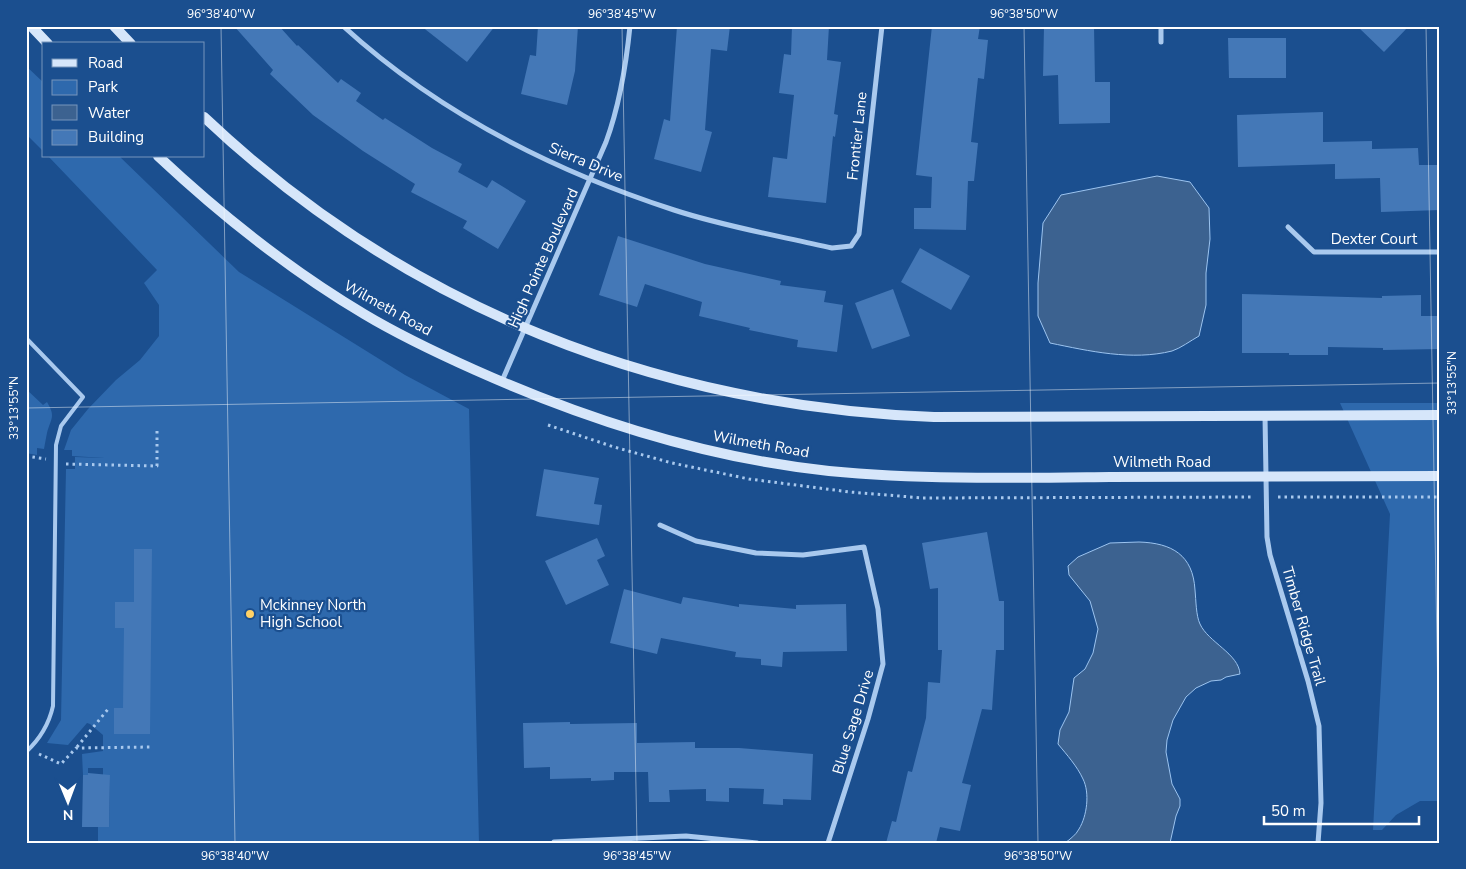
<svg xmlns="http://www.w3.org/2000/svg" width="1466" height="869" font-family="'Nunito Sans',sans-serif">
  <style>
    .green { fill: #2e69ad }
    .water { fill: #3c6290; stroke: #9cc4f0 }
    .building { fill: #4478b7 }
    .lines { fill: none; stroke-linecap: round; stroke-linejoin: round }
    .path { stroke: #a9c9ee; stroke-width: 3; stroke-dasharray: 2.5 4; stroke-linecap: butt }
    .lane { stroke: #a9c9ee; stroke-width: 4 }
    .street { stroke: #a9c9ee; stroke-width: 5 }
    .secondary { stroke: #d6e6fa; stroke-width: 10 }
    .ticks { fill: none; stroke: #fff; stroke-width: 1; stroke-opacity: 0.45 }
    .poi-dot { fill: #ffd166; stroke: #1b4f8f; stroke-width: 2 }
    .labels { text-anchor: middle; stroke-width: 4.5; stroke-linejoin: round; paint-order: stroke }
    .street-label { font-size: 15px; fill: #fff; stroke: #1b4f8f }
    .poi-label { font-size: 15px; fill: #fff; stroke: #1b4f8f; text-anchor: start }
    .neatline { fill: none; stroke: #fff; stroke-width: 2 }
    .ticks-label { font-size: 12px; text-anchor: middle; fill: #fff }
  </style>
  <rect width="100%" height="100%" fill="#1b4f8f"/>
  <g class="green">
    <path d="M26,66L44,83V152L26,134Z"/>
    <path d="M48,156H119L239,272L405,375L469,409L479,843H98V827H109L110,775H103V768H88V775H83L82,754L103,751V735L90,724L87,723L68,745L47,743L61,720L66,469H75V457L104,458L72,456V450H64L71,430L88,409L116,380L140,360L159,336V305L144,283L157,270Z"/>
    <path d="M26,389L43,405L47,402C56,417 51,418 47,433C46,438 45,443 44,449L37,448V455L26,453Z"/>
    <path d="M1340,403H1440V801H1420L1396,815L1382,830H1373L1390,514Z"/>
  </g>
  <g class="water">
    <path d="M1157,176L1190,182L1209,208L1210,239L1206,273V305L1199,336C1190,341 1181,348 1172,351C1132,361 1089,351 1050,343L1038,316V283L1043,223L1061,195Z"/>
    <path d="M1139,542C1172,543 1193,555 1195,590C1196,600 1196,616 1200,624C1208,642 1239,654 1240,674L1226,677L1221,680L1211,681L1196,688L1186,697L1173,720L1167,740L1166,752L1172,784L1180,799V806L1176,816L1170,843H1065C1070,839 1076,835 1079,829C1087,816 1090,793 1083,779C1077,766 1067,755 1058,744L1060,730L1069,712L1074,678L1085,669L1093,653L1098,629L1090,601L1069,575L1068,566L1078,557L1110,543Z"/>
  </g>
  <g class="building">
    <path d="M234,26H279L297,46L298,45L338,83L341,79L361,93L356,101L383,120L385,118L432,148L462,164L458,172L487,188L492,180L526,201L498,249L463,228L467,221L411,192L415,184L363,151L313,115L270,74L273,70Z"/>
    <path d="M421,26H495L467,62Z"/>
    <path d="M538,26H578L575,71L567,105L521,94L530,55L536,56Z"/>
    <path d="M677,26H730L727,51L711,49L705,130L712,132L701,172L654,159L664,119L670,121Z"/>
    <path d="M792,26H829L827,60L841,62L834,114L838,115L835,137L833,136L826,203L768,197L773,157L787,159L794,95L779,93L784,54L791,55Z"/>
    <path d="M932,26H980L978,39L988,40L984,79L978,78L971,142L978,143L974,181H968L966,230L914,229V208H931L932,177L916,175Z"/>
    <path d="M1044,26H1094L1095,82H1110V123L1059,124L1058,75L1043,76Z"/>
    <path d="M1357,26H1409L1384,52Z"/>
    <path d="M1228,38H1286V78H1229Z"/>
    <path d="M1323,112V142L1372,141V149L1418,148L1419,165H1440V210L1381,212L1380,178L1335,179V164L1238,167L1237,115Z"/>
    <path d="M618,236L705,264L781,281L780,285L826,291L824,302L843,305L837,352L797,347L798,340L749,330L750,328L699,316L702,302L645,284L637,307L599,295Z"/>
    <path d="M920,248L970,276L951,310L901,282Z"/>
    <path d="M893,289L910,336L872,349L855,303Z"/>
    <path d="M1242,294L1382,298V296L1421,295V316H1440V349L1383,350V348L1328,347V355H1289V353H1242Z"/>
    <path d="M544,469L599,478L594,504L602,505L599,525L536,516Z"/>
    <path d="M987,532L999,601H1004V650H996L992,710L982,709L962,783L971,785L960,831L940,827L936,843H886L892,821L896,822L908,771L912,772L926,718L928,682L940,683L942,650H938V588L930,589L922,543Z"/>
    <path d="M597,538L605,556L597,560L609,585L566,605L545,561Z"/>
    <path d="M134,549H152L150,734H114V708H123L124,628H115V602H134Z"/>
    <path d="M624,589L681,604L683,597L739,607V604L796,609V605L846,604L847,651L783,652L782,667L761,665V659L735,657L736,652L661,638L657,654L610,643Z"/>
    <path d="M570,722V724L637,723V743L695,742V748H739L813,754L811,800L783,799V805L763,804L764,789L729,788V802L706,801V789L669,790L670,802H649L648,772H614V780L591,781V778L550,779V767L524,768L523,723Z"/>
    <path d="M88,773L110,775L109,827H82L83,775H88Z"/>
  </g>
  <g class="lines">
    <g class="path">
      <path d="M548,425L614,447L672,463L749,479L850,492L923,498L1254,497"/>
      <path d="M26,456L46,459"/>
      <path d="M66,464L157,466V427"/>
      <path d="M1278,497H1440"/>
      <path d="M77,747L109,708"/>
      <path d="M39,754L61,764L76,748L151,747"/>
    </g>
    <path class="lane" d="M26,338L83,397L61,426L56,445L53,706C49,724 40,739 26,752"/>
    <g class="street">
      <path d="M343,26C437,112 554,171 674,210C726,227 780,236 832,248L851,246L859,234L882,26"/>
      <path d="M1161,42V26"/>
      <path d="M1288,227L1314,252H1440"/>
      <path d="M502,381L606,142C620,104 626,66 630,26"/>
      <path d="M1265,416L1267,537L1270,555L1308,681L1319,726L1321,803L1318,843"/>
      <path d="M660,525L696,541L756,553L803,555L864,547L878,609L883,664L868,719L828,843"/>
      <path d="M554,842L686,836L757,843"/>
    </g>
    <g class="secondary">
      <path d="M31,26L48,44"/>
      <path d="M114,26L131,44"/>
      <path d="M204,117C406,308 657,406 934,417L1440,415"/>
      <path d="M158,156C221,215 290,270 364,314C399,335 437,353 475,370C587,420 706,458 829,471C923,480 1017,478 1110,477C1220,477 1330,476 1440,476"/>
    </g>
  </g>
  <path class="ticks" d="M221,26L235,843M622,26L637,843M1024,26L1038,843M1426,26L1440,812M26,408L1440,383"/>
  <circle class="poi-dot" cx="250" cy="614" r="5"/>
  <g class="labels">
    <g class="street-label">
      <text transform="translate(857 136) rotate(-84)" y="5">Frontier Lane</text>
      <text transform="translate(586 162) rotate(23)" y="5">Sierra Drive</text>
      <text x="1374" y="244">Dexter Court</text>
      <text transform="translate(543 258) rotate(-66)" y="5">High Pointe Boulevard</text>
      <text transform="translate(388 308) rotate(29)" y="5">Wilmeth Road</text>
      <text transform="translate(761 444) rotate(10)" y="5">Wilmeth Road</text>
      <text x="1162" y="467">Wilmeth Road</text>
      <text transform="translate(1304 626) rotate(74)" y="5">Timber Ridge Trail</text>
      <text transform="translate(853 722) rotate(-73)" y="5">Blue Sage Drive</text>
    </g>
    <g class="poi-label">
      <text x="260" y="610">Mckinney North<tspan x="260" dy="17">High School</tspan></text>
    </g>
  </g>
  <rect width="1466" height="869" fill="none" stroke="#1b4f8f" stroke-width="55"/>
  <rect x="42" y="42" width="162" height="115" fill="#1b4f8f" stroke="#7695bc"/>
  <rect x="52" y="59" width="25" height="8" fill="#d6e6fa" stroke="#7695bc"/>
  <text x="88" y="68" font-size="15" fill="#ffffff">Road</text>
  <rect x="52" y="80" width="25" height="15" fill="#2e69ad" stroke="#7695bc"/>
  <text x="88" y="92" font-size="15" fill="#ffffff">Park</text>
  <rect x="52" y="105" width="25" height="15" fill="#3c6290" stroke="#7695bc"/>
  <text x="88" y="118" font-size="15" fill="#ffffff">Water</text>
  <rect x="52" y="130" width="25" height="15" fill="#4478b7" stroke="#7695bc"/>
  <text x="88" y="142" font-size="15" fill="#ffffff">Building</text>
  <g transform="translate(68 802) rotate(179)" stroke="#1b4f8f" stroke-width="4" paint-order="stroke">
  <path d="M0-4L9 19L0 12L-9 19Z" fill="#ffffff"/>
  <text y="-8" font-size="14" font-weight="bold" text-anchor="middle" fill="#ffffff">N</text>
  </g>
  <path d="M1264 816v8h155v-8" fill="none" stroke="#ffffff" stroke-width="2.5"/>
  <text x="1271" y="816" font-size="15" fill="#ffffff" stroke="#1b4f8f" stroke-width="4" paint-order="stroke">50 m</text>
  <rect x="28" y="28" width="1410" height="814" class="neatline"/>
  <g class="ticks-label">
    <text x="221" y="18">96°38'40"W</text>
    <text x="622" y="18">96°38'45"W</text>
    <text x="1024" y="18">96°38'50"W</text>
    <text transform="translate(1452 383) rotate(-90)" y="4">33°13'55"N</text>
    <text transform="translate(14 408) rotate(-90)" y="4">33°13'55"N</text>
    <text x="235" y="860">96°38'40"W</text>
    <text x="637" y="860">96°38'45"W</text>
    <text x="1038" y="860">96°38'50"W</text>
  </g>
</svg>
